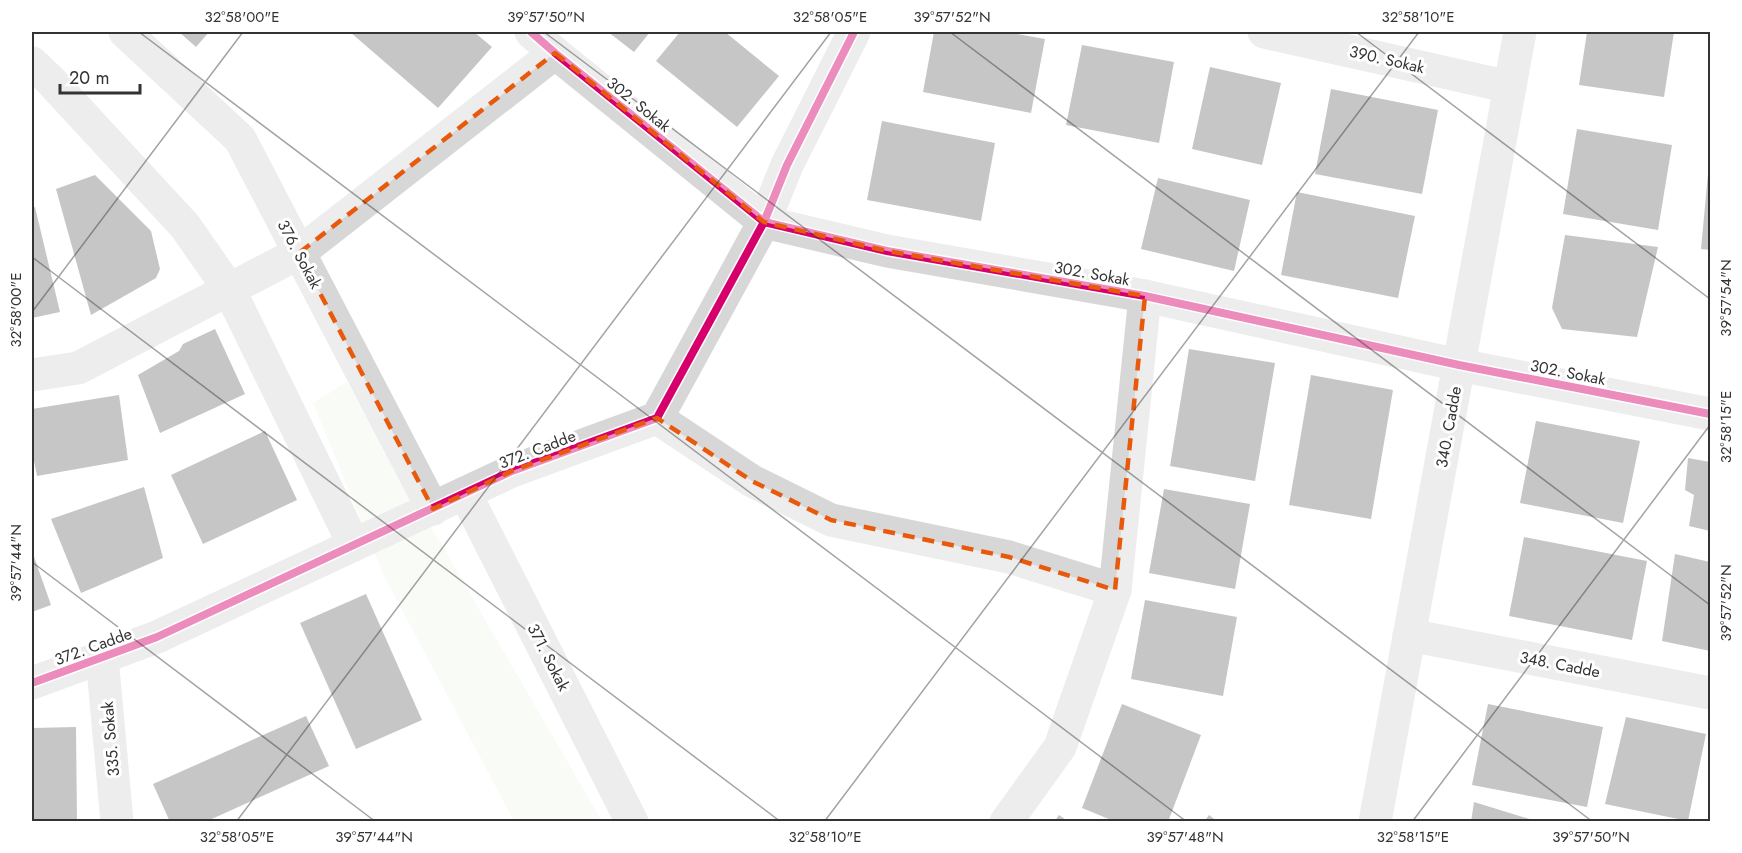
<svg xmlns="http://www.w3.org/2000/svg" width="1742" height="853" font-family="Jost,sans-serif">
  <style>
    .green { fill: #f1f5ed }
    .building { fill: #818181 }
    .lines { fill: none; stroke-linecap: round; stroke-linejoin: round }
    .minor { stroke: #d7d7d7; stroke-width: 33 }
    .cycleway-casing { stroke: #fff; stroke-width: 11 }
    .cycleway { stroke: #d6006c; stroke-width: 8 }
    .marked { fill: none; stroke: #e8590c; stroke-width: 4.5; stroke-dasharray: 12 8; stroke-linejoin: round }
    .ticks { fill: none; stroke: #333; stroke-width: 1.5; stroke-opacity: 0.45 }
    .labels { text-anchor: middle; stroke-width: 6; stroke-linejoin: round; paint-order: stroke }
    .street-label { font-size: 16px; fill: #333; stroke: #fff }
    .neatline { fill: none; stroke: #333; stroke-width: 2 }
    .ticks-label { font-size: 15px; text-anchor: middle; fill: #333 }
  </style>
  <rect width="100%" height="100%" fill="#fff"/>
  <path class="green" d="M347,382L602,821H514L385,578L313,403Z"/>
  <g class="building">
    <path d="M179,32H209L196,47Z"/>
    <path d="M350,32H474L492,47L438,108Z"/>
    <path d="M608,32H650L634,52Z"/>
    <path d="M680,32H725L779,76L737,127L656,61Z"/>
    <path d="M934,32H1006L1045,39L1031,113L923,92Z"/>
    <path d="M1587,32H1674L1664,97L1579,85Z"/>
    <path d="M1082,45L1174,62L1159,143L1066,125Z"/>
    <path d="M1210,67L1281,83L1262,165L1192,149Z"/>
    <path d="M1331,89L1438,110L1422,194L1315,174Z"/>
    <path d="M882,121L995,143L981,221L867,200Z"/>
    <path d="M1577,129L1672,145L1658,230L1563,214Z"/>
    <path d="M1709,163H1710V250L1701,249Z"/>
    <path d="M95,175L151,231L160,269L156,278L91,315L56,189Z"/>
    <path d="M1158,178L1250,200L1234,271L1141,249Z"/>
    <path d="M1297,192L1415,216L1398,298L1281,275Z"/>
    <path d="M35,207L60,312L32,318V208Z"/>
    <path d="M1565,235L1658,247L1637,337L1562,329L1552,308Z"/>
    <path d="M215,329L245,394L160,433L138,375L179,351L183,344Z"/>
    <path d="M1189,349L1275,363L1255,481L1170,466Z"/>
    <path d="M1311,375L1393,390L1371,519L1289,505Z"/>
    <path d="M119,395L128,460L37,476L32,451V409Z"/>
    <path d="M1536,421L1640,441L1623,523L1520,503Z"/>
    <path d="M265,431L297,500L203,544L171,475Z"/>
    <path d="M1688,458L1710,462V531L1689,526L1694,495L1685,490Z"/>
    <path d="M144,487L163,558L81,593L51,519Z"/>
    <path d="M1164,489L1250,504L1235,589L1149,573Z"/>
    <path d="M1524,537L1647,561L1632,640L1509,616Z"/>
    <path d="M32,551L51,605L32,612Z"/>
    <path d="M1675,554L1710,562V651L1662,641Z"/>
    <path d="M366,594L422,720L356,749L300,623Z"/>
    <path d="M1145,600L1237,617L1223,696L1131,679Z"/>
    <path d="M1122,704L1201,735L1168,822H1116L1082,808Z"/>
    <path d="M1488,704L1603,727L1587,807L1472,785Z"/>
    <path d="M306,716L329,766L205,822H170L153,784Z"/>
    <path d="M1626,717L1706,734L1688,821L1605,804Z"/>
    <path d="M76,727L77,822H32V728Z"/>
    <path d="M1474,802L1536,821V822H1471Z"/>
    <path d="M1059,815L1069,822H1054Z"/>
    <path d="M1209,815L1218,822H1204Z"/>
  </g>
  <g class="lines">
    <g class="minor">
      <path d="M125,32L240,139L433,509"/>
      <path d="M531,32L555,53L764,222L887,251L1145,296L1459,365L1710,414"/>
      <path d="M1264,32L1510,87"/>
      <path d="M32,63L50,80L185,226L229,289L354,545"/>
      <path d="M32,375L78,368L299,253L555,53"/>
      <path d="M657,418L752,481L831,520L1009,557L1115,590"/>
      <path d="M465,493L632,822"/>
      <path d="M1409,635L1710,693"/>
      <path d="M102,657L117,822"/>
      <path d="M32,683L157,637L512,471L657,418L764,222L787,165L854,32"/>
      <path d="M1006,822L1060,747L1115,590L1145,296"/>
      <path d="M1375,822L1520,32"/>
    </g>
    <g class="cycleway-casing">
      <g id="cycleway">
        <path d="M531,32L555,53L764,222L887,251L1145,296L1459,365L1710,414"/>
        <path d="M32,683L157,637L512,471L657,418L764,222L787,165L854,32"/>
      </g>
    </g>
    <use href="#cycleway" class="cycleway"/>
  </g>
  <path d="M0 0H1742V853H0ZM555,53L764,222L887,251L1145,296L1115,590L1009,557L831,520L752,481L657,418L512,471L433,509L299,253Z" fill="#fff" fill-opacity=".55" fill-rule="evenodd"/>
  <path class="marked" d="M555,53L764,222L887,251L1145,296L1115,590L1009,557L831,520L752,481L657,418L512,471L433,509L299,253Z"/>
  <path class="ticks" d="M139,32L1187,822M544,32L1593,822M950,32L1710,605M1356,32L1710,299M32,257L781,822M32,312L243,32M32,562L376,822M236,822L831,32M824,822L1419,32M1412,822L1710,425"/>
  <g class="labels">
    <g class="street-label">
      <text transform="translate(1387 59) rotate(13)" y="6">390. Sokak</text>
      <text transform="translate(639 104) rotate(39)" y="6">302. Sokak</text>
      <text transform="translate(300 254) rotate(62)" y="6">376. Sokak</text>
      <text transform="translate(1092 273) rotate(10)" y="6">302. Sokak</text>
      <text transform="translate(1568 372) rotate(11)" y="6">302. Sokak</text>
      <text transform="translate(1448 427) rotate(-80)" y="6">340. Cadde</text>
      <text transform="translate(537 449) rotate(-21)" y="6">372. Cadde</text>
      <text transform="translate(93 646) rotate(-20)" y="6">372. Cadde</text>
      <text transform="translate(549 657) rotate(63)" y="6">371. Sokak</text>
      <text transform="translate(1560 664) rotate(11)" y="6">348. Cadde</text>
      <text transform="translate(110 739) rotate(-95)" y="6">335. Sokak</text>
    </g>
  </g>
  <rect width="1742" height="853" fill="none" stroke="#ffffff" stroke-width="66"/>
  <path d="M60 84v9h80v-9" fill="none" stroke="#333333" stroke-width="3"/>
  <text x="69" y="84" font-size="18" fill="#333333" stroke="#ffffff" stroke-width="4.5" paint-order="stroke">20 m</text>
  <rect x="33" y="33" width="1676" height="787" class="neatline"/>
  <g class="ticks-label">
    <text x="242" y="22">32°58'00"E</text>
    <text x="546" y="22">39°57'50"N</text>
    <text x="830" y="22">32°58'05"E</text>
    <text x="952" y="22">39°57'52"N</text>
    <text x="1418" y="22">32°58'10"E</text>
    <text transform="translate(1726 298) rotate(-90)" y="5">39°57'54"N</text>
    <text transform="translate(16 310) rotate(-90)" y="5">32°58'00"E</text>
    <text transform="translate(1726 427) rotate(-90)" y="5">32°58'15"E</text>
    <text transform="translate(16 563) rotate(-90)" y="5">39°57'44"N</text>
    <text transform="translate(1726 603) rotate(-90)" y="5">39°57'52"N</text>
    <text x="237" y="842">32°58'05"E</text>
    <text x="374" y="842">39°57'44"N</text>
    <text x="825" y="842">32°58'10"E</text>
    <text x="1185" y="842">39°57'48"N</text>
    <text x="1413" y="842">32°58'15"E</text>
    <text x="1591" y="842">39°57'50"N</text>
  </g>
</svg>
